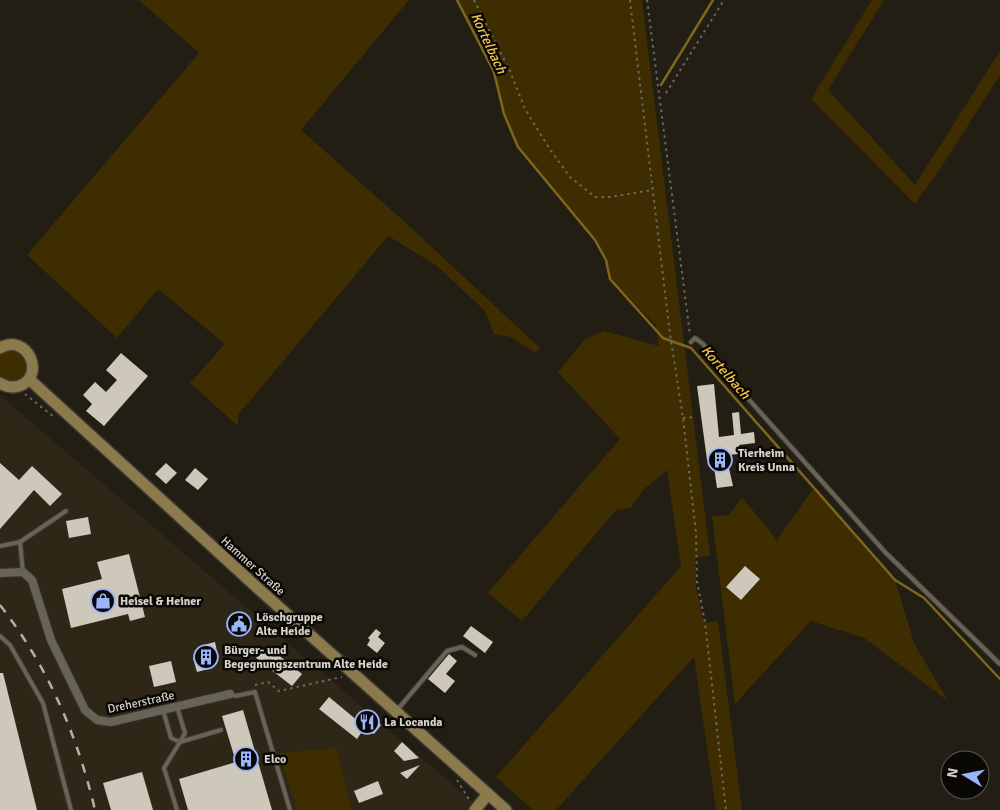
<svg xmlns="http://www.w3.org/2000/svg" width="1000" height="810" font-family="Signika,sans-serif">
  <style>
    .built { fill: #2e2717 }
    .green { fill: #3d2d00 }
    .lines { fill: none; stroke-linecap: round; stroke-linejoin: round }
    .stream { stroke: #7f661d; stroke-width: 2.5 }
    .building { fill: #cec8ba }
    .lane-casing { stroke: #3c3832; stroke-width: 6 }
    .street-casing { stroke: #3c3832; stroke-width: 10 }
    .secondary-casing { stroke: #3c3832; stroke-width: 14 }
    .path { stroke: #6b685f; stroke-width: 2; stroke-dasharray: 2.5 4; stroke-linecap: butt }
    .lane { stroke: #686357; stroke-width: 4 }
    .street { stroke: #686357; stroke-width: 8 }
    .secondary { stroke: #8a7a4c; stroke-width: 11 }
    .rail { stroke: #b3b0a8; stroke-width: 2.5; stroke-dasharray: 9 9; stroke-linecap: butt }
    .labels { text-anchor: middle; stroke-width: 5; stroke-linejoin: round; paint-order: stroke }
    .poi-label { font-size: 12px; font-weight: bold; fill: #d5d2cb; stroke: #0a0805; text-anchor: start }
    .street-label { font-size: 12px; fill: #d5d2cb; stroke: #0a0805 }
    .water-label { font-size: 14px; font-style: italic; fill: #f5c74b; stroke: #0a0805 }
  </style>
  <rect width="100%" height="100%" fill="#221e14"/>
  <path class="built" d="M0,395L482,810H0Z"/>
  <g class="green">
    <path d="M139,0H409L301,130L407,224L540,348L536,353L511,337L494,334L485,311L436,265L388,236L238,415V426L190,383L225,344L158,289L117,338L27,255L199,53Z"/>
    <path d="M457,0H642L710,555L695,558L696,588L704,623L718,621L742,810H716L694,657L556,810H533L496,777L681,566L667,470L643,490L631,508L616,510L522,621L488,593L620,439L558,372L585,339L604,331L659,346L656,325L610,279L606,260L595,240L518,147L504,114L494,72Z"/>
    <path d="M872,0H884L828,90L915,185L1000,51V75L944,163L915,204L811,99Z"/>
    <path d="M6,350C44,350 23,395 0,376V354Z"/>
    <path d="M813,489L895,580L914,643L948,701L864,638L811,621L735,704L712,516L729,515L742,497L777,540Z"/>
    <path d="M336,748L352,810H297L279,753Z"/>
  </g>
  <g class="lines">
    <g class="stream">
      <path d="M457,0L494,72L504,114L518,147L595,240L606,260L610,279L663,338L691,348L895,580L924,598L1000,679"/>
      <path d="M661,85L713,0"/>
    </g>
  </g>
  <g class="building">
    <path d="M121,353L148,376L104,426L86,411L92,404L83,395L95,382L106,392L117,380L106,370Z"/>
    <path d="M714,384L719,437L734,435L732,413L739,412L741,434L754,432L755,443L739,445L740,454L726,455L733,486L717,488L713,460H707L697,386Z"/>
    <path d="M0,463L19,480L32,466L62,494L50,506L34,490L0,529Z"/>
    <path d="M166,463L177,473L166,484L155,474Z"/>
    <path d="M195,468L208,479L198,490L185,480Z"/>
    <path d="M88,517L91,534L69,538L66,521Z"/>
    <path d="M129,554L145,617L130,621L128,614L71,628L62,589L102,579L97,562Z"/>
    <path d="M745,566L760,579L741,600L726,587Z"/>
    <path d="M238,614L248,624L239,634L229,624Z"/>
    <path d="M471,626L493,642L485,653L463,636Z"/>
    <path d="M376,629L381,633L378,637L385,643L377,653L367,645L370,640L368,638Z"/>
    <path d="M215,642L218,656L209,658L212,668L197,672L193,658L202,656L200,646Z"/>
    <path d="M267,646L302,674L292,686L256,658Z"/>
    <path d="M449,654L457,661L446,674L455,681L445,693L428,679Z"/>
    <path d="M171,661L176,682L154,687L149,666Z"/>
    <path d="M0,673H3L37,810H0Z"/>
    <path d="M329,697L358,721L365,712L381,725L374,734L363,730L357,739L319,709Z"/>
    <path d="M243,710L272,810H188L179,779L236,762L222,716Z"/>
    <path d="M402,742L419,758L404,761L394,751Z"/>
    <path d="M420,765L407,779L400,773Z"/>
    <path d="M142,772L153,810H111L103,783Z"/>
    <path d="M378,781L383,794L359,803L354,791Z"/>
  </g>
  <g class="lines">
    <g class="lane-casing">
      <g id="lane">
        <path d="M691,342L695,338L703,344L719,366L885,552L1000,664"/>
        <path d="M0,546L20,542"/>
        <path d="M23,572L20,542L66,511"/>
        <path d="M0,636L10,645L43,703L71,810"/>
        <path d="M230,694L235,696L255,692L290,810"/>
        <path d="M398,709L447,651L462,647L475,655"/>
        <path d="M163,710L171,738L180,742L185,733L177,707"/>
        <path d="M177,810L164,768L180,742L221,730"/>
      </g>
    </g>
    <g class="street-casing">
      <path id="street" d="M0,573L23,572L32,580L51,640L85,710L97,720L111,722L230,694"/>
    </g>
    <g class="secondary-casing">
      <g id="secondary">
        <path d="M0,348C27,332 47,376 19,386C12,388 6,387 0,383"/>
        <path d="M29,379L261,591L506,810"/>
        <path d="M475,810L488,794"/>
      </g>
    </g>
    <g class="path">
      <path d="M474,0L510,71L525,109L549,148L570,177L595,197H610L652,190"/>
      <path d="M630,0L670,334L683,418L696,533L697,582L705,622L726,810"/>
      <path d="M647,0L690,335"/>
      <path d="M666,93L724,0"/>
      <path d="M25,394L54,417"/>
      <path d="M683,418L694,417"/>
      <path d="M255,685L268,682L279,691L342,677"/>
      <path d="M457,780L470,801"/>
    </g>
    <use href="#lane" class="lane"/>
    <use href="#street" class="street"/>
    <use href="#secondary" class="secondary"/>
    <path class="rail" d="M0,605C48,667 77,734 95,810"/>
  </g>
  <defs>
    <g id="building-ring" transform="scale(1.25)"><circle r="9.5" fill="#0a0805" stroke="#9ab5fd" stroke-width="1.5"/><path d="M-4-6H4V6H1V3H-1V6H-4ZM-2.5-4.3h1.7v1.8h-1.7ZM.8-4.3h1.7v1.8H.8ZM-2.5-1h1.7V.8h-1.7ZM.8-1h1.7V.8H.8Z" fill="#9ab5fd"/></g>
    <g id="shop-ring" transform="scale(1.25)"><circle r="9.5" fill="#0a0805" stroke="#9ab5fd" stroke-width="1.5"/><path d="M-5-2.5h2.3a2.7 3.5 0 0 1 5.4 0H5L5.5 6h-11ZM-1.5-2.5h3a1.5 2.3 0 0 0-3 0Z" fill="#9ab5fd"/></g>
    <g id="civic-ring" transform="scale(1.25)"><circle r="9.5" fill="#0a0805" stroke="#9ab5fd" stroke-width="1.5"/><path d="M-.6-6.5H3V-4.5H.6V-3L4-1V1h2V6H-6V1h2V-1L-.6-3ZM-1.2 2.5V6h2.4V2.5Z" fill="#9ab5fd"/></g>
    <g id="restaurant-ring" transform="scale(1.25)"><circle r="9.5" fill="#0a0805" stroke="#9ab5fd" stroke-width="1.5"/><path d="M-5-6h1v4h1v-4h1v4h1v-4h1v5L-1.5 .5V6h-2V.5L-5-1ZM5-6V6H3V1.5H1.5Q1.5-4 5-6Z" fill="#9ab5fd"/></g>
  </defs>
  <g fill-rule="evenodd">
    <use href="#building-ring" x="720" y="460"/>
    <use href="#shop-ring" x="103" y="601"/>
    <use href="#civic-ring" x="239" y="624"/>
    <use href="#building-ring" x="206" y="657"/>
    <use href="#restaurant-ring" x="367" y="722"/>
    <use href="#building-ring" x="246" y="759"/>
  </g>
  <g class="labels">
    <g class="poi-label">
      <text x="738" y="457">Tierheim<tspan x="738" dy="14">Kreis Unna</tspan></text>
      <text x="120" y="605">Heisel &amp; Heiner</text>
      <text x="256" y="621">Löschgruppe<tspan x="256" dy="14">Alte Heide</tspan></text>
      <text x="224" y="654">Bürger- und<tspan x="224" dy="14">Begegnungszentrum Alte Heide</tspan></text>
      <text x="384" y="726">La Locanda</text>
      <text x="264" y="763">Elco</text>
    </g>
    <g class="street-label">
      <text transform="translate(253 566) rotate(42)" y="4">Hammer Straße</text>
      <text transform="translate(141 702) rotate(-12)" y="4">Dreherstraße</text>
    </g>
    <g class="water-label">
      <text transform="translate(489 43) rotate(65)" y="5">Kortelbach</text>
      <text transform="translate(726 372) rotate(49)" y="5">Kortelbach</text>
    </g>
  </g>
  <g transform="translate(965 775) rotate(280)"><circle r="24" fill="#0a0805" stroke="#5b5954"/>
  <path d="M0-4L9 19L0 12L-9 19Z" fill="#9ab5fd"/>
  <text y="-8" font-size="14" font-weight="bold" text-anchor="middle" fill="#d5d2cb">N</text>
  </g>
</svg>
